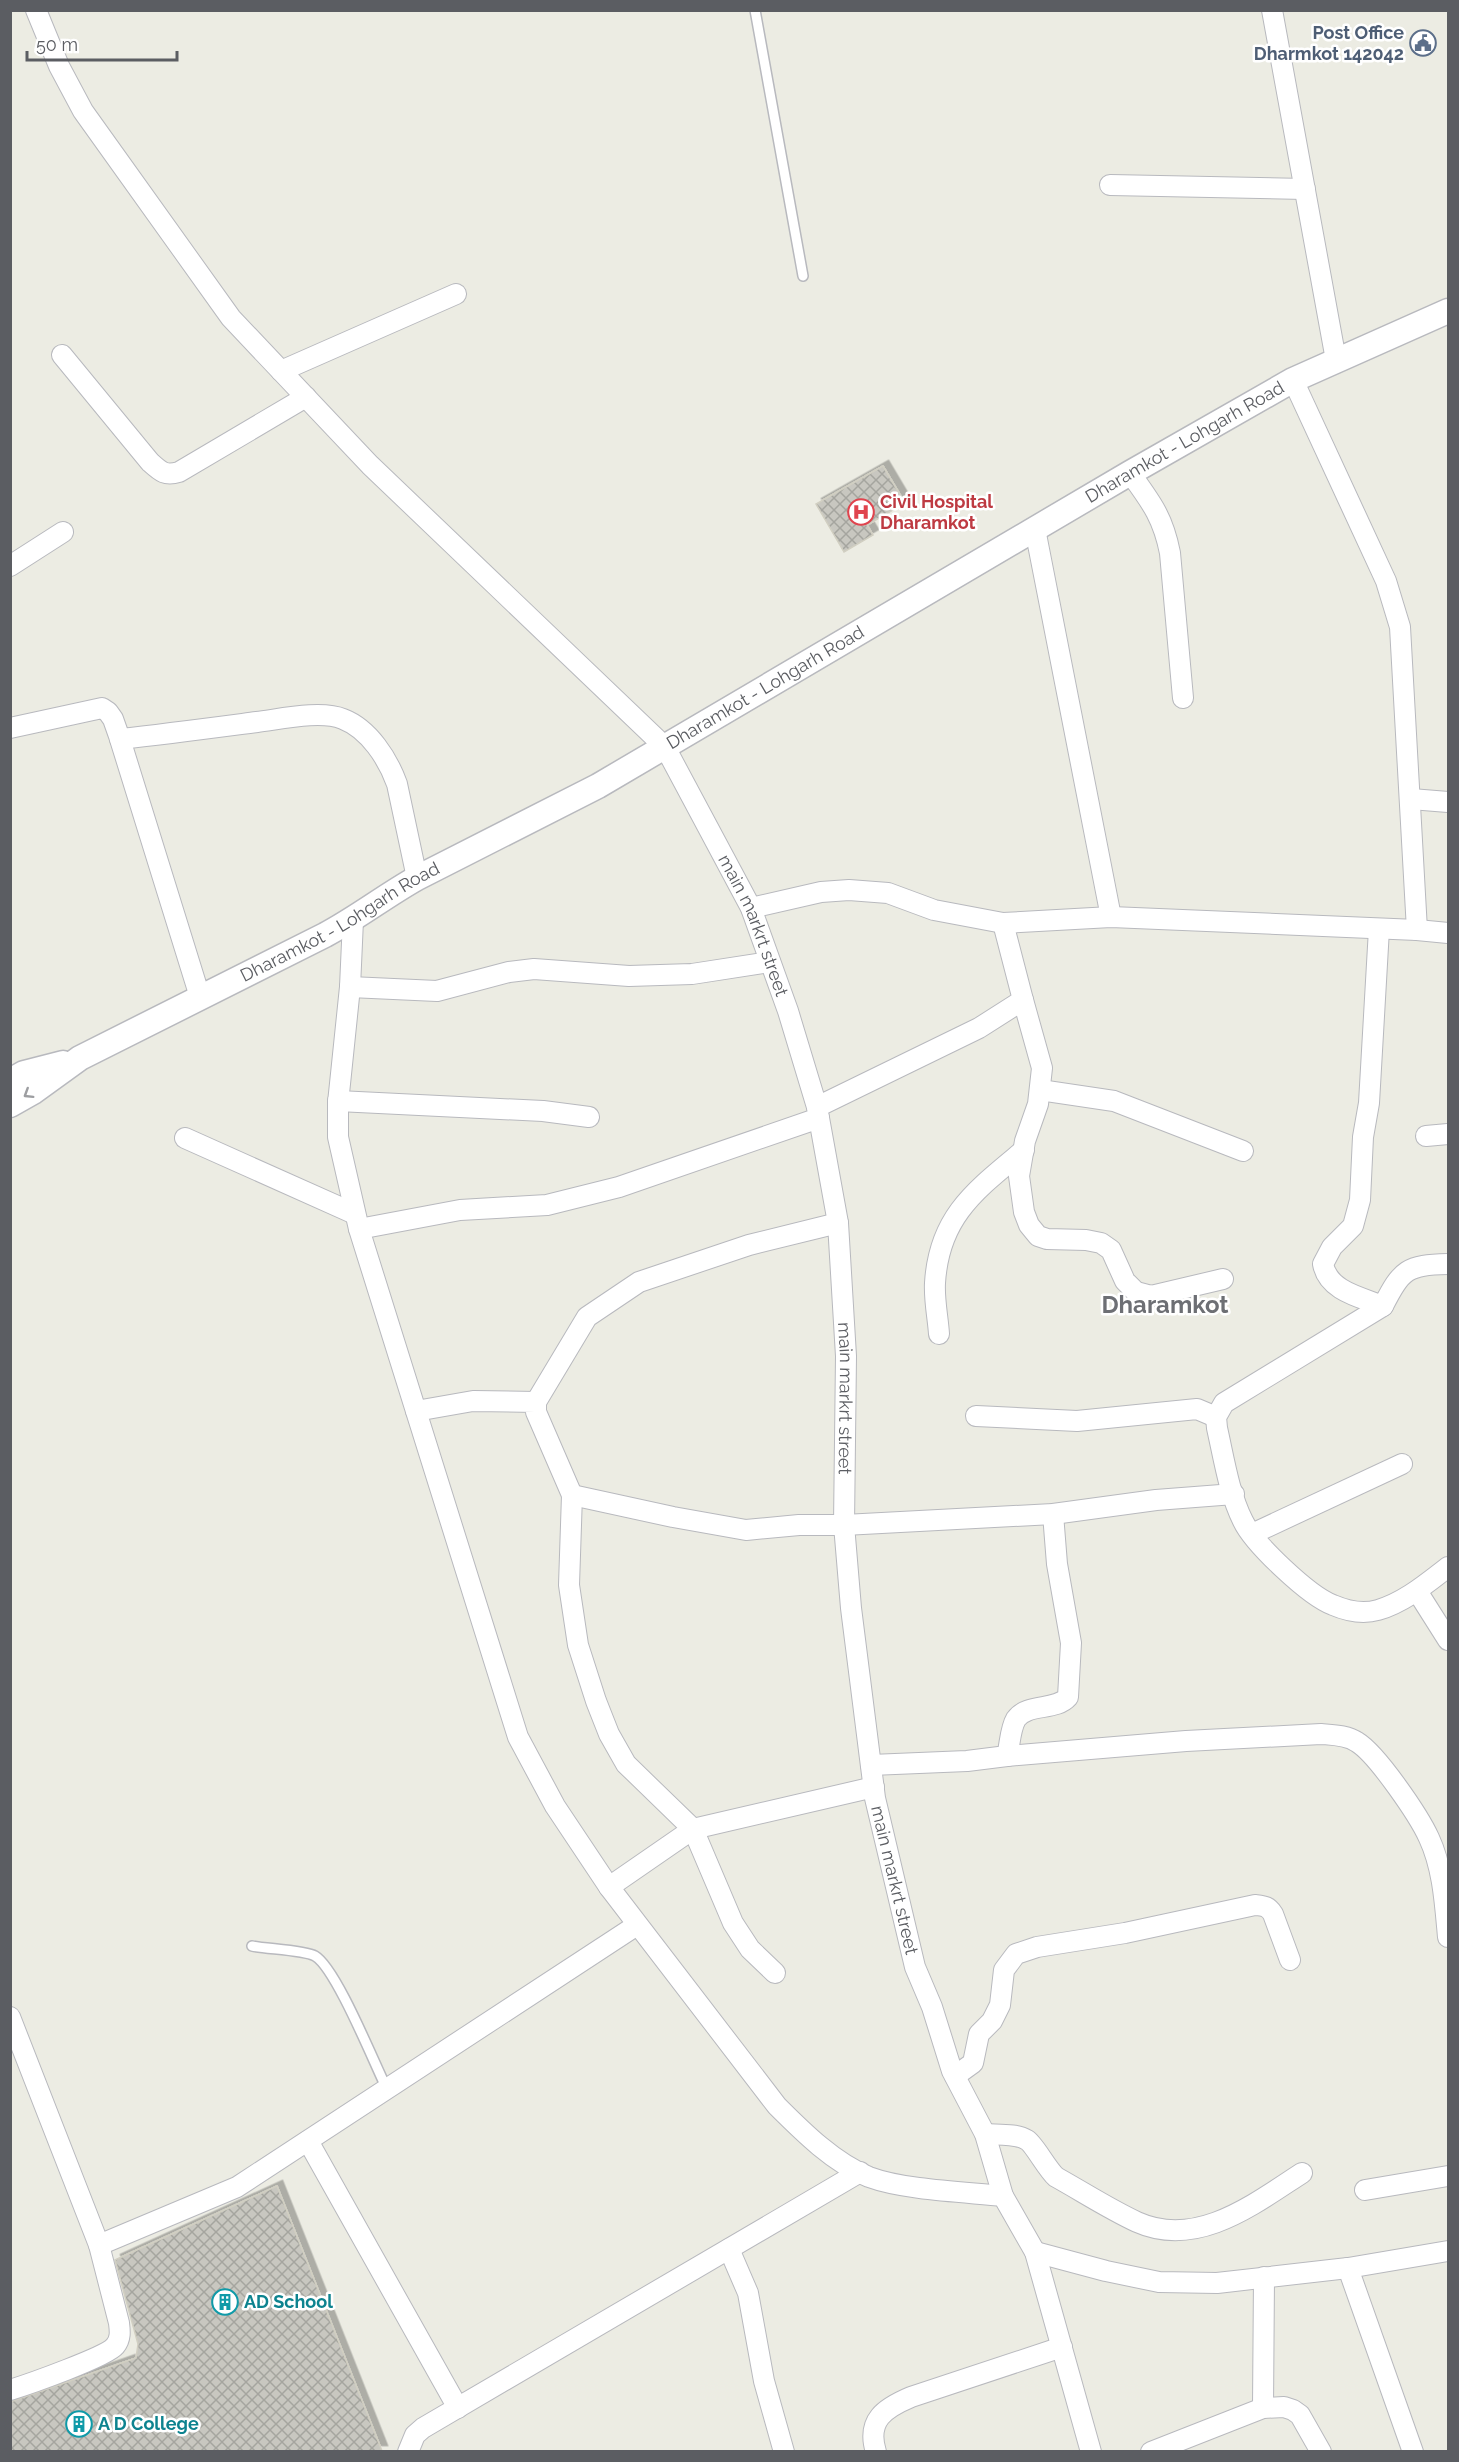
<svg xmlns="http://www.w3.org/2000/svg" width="1459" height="2462" font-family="Raleway,sans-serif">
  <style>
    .building { fill: url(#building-cross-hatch); stroke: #d1cfc2; stroke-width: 1.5; filter: url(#shadow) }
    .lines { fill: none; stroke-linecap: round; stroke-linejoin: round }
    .service-casing { stroke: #b8b9be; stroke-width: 12 }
    .minor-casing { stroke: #b8b9be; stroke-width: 22 }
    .tertiary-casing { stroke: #b8b9be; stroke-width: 27 }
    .service { stroke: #fff; stroke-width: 9 }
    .minor { stroke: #fff; stroke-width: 20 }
    .tertiary { stroke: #fff; stroke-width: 24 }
    .oneway { stroke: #9d9ea1 }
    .labels { text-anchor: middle; stroke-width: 5; stroke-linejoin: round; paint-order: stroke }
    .service-label { font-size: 18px; font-weight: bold; fill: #4e5e75; stroke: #fff; text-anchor: end }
    .street-label { font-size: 18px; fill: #5b5d62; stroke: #fff }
    .health-label { font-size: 18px; font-weight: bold; fill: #be3a42; stroke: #fff; text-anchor: start }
    .culture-label { font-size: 18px; font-weight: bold; fill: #0d838f; stroke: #fff; text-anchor: start }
    .district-label { font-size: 24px; font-weight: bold; fill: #6d6f74; stroke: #fff }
  </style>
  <defs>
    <pattern id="building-cross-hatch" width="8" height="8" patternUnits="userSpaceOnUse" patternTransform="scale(1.5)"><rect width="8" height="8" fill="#c8c7c0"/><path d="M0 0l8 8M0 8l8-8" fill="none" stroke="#a5a59f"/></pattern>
    <filter id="shadow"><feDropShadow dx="5.5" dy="-5.5" stdDeviation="0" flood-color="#0004"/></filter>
  </defs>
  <rect width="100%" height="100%" fill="#ecece3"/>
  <g class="building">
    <path d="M883,466L905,503L867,525L873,535L844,552L816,504Z"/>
    <path d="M277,2186L382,2451H10V2402L136,2358L138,2344L115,2260Z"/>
  </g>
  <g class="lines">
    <g class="service-casing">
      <g id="service">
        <path d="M755,10L803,276"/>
        <path d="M252,1946C266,1949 304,1950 315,1956C336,1968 374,2063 387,2089"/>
      </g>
    </g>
    <g class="minor-casing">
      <g id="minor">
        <path id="s1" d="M36,10L59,66L83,111L231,318L370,465L665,747L751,908L788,1011L817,1107L838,1223L846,1356L844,1525L851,1608L875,1798L915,1967L932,2007L952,2071L985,2134L1003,2196"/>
        <path d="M1272,10L1336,360"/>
        <path d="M1110,185L1305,189"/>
        <path d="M62,355L150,462C161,472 165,476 179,472L306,397"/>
        <path d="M281,371L456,294"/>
        <path d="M1293,380L1386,581L1400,627L1417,930"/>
        <path d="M1130,473C1151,502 1163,517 1170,553L1183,698"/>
        <path d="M1035,529L1111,917"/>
        <path d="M10,566L63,532"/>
        <path d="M10,728L102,708L108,712L113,719L119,736L200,997"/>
        <path d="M120,739C166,734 211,728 257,722C281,719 321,710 343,719C369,729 388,759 397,784L417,878"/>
        <path d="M1411,799L1448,802"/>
        <path d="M751,908L821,892L849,890L888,893L934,910L1003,923L1111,917L1417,930L1448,933"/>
        <path d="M353,920L350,987L338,1103V1137L359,1229L518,1737L555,1806L609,1887L777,2106C803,2132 834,2163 869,2177C904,2190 964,2192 1003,2196L1035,2252L1091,2452"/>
        <path d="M1379,929L1369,1103L1363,1137L1360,1200L1353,1226L1332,1247L1323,1264C1328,1291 1360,1297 1383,1306"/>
        <path d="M350,987L437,991L509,972L534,969L629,976L692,974L770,962"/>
        <path d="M1023,1000L1042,1068L1038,1104L1025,1141L1019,1176L1024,1212L1029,1225L1038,1236L1047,1239L1086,1240L1101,1243L1111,1250L1125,1281L1136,1292L1151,1296L1223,1279"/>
        <path d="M1040,1090L1114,1101L1243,1151"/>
        <path d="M338,1101L543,1111L589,1117"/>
        <path d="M817,1107L979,1028L1023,1000L1003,923"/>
        <path d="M1426,1136L1448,1134"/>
        <path d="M185,1138L355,1214"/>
        <path d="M359,1229L460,1210L547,1205L619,1187L819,1118"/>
        <path d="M1448,1264C1407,1265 1402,1269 1383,1306L1224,1403L1216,1417L1217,1428C1224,1459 1229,1493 1243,1521C1254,1544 1309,1596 1333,1605C1347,1611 1364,1614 1378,1610C1405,1602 1427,1583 1448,1567"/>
        <path d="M939,1334C938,1318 934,1300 935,1283C939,1216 976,1190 1024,1150"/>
        <path d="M536,1402L587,1317L639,1282L749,1245L838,1223"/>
        <path d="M416,1411L473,1401L536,1402V1412L572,1495L569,1585L578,1645L596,1701L609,1734L626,1764L693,1829L733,1923L750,1949L775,1973"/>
        <path d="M976,1416L1077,1421L1197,1409L1216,1417"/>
        <path d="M572,1495L673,1517L746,1530L799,1525H844L1053,1514L1156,1500L1234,1494"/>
        <path d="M1252,1534L1402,1464"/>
        <path d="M1417,1591L1448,1640"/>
        <path d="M1007,1756L1186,1741L1321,1734C1333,1735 1347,1735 1357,1742C1377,1754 1419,1816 1429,1838C1443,1868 1445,1904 1448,1937"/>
        <path d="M871,1765L967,1761L1007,1756C1010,1745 1010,1729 1016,1719C1027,1703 1056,1711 1068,1697L1071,1643L1057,1564L1053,1514"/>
        <path d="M609,1887L693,1829L874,1787"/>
        <path d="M10,2017L99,2245"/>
        <path d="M955,2076L973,2063L979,2034L992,2021L1000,2005L1004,1970L1016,1954L1037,1947L1125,1933L1255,1905C1264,1906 1268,1906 1273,1914L1290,1960"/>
        <path d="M985,2134C998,2135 1016,2133 1027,2140C1034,2144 1047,2169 1056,2177C1083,2192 1109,2209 1137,2222C1197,2249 1254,2204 1302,2173"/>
        <path d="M308,2141L458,2408"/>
        <path d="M1365,2190L1448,2176"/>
        <path d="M729,2249L748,2293L764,2381L784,2452"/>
        <path d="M1035,2252L1106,2271L1159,2282L1217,2283L1348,2268L1448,2251"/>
        <path d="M1348,2268L1413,2452"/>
        <path d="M10,2390C29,2384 106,2357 115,2346C121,2339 120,2331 119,2323L99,2245L237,2187L637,1925"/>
        <path d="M1263,2408L1264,2277"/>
        <path d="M408,2452L415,2435L423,2428L860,2172"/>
        <path d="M876,2452C866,2420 885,2408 911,2397L1062,2347"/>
        <path d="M1151,2452L1263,2408L1284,2407L1293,2410L1300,2415L1321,2452"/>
      </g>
    </g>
    <g class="tertiary-casing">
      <g id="tertiary">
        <path d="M10,1081L24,1073L63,1063"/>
        <path id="s2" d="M10,1105L33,1092L80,1058L325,935C357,918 385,896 417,878L598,786L1130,473L1293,380L1448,311"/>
      </g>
    </g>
    <use href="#service" class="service"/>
    <use href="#minor" class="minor"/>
    <use href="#tertiary" class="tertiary"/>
  </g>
  <defs><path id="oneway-chevron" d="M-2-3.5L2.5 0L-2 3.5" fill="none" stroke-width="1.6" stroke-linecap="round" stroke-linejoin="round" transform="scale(1.5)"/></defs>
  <use class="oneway" href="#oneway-chevron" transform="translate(28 1094) rotate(148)"/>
  <defs>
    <g id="civic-ring" transform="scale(1.35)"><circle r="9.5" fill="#fff" stroke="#5c6f8a" stroke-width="1.5"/><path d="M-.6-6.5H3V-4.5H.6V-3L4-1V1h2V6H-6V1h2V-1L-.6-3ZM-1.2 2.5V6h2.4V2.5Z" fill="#5c6f8a"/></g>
    <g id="hospital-ring" transform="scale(1.35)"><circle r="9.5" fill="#fff" stroke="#e0444e" stroke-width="1.5"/><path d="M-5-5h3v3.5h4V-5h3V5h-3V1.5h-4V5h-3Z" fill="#e0444e"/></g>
    <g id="building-ring" transform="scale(1.35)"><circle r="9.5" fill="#fff" stroke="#0f9aa8" stroke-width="1.5"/><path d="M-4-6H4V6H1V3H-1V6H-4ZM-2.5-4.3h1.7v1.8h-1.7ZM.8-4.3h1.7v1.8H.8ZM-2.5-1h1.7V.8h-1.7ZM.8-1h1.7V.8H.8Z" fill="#0f9aa8"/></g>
  </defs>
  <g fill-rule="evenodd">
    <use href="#civic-ring" x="1423" y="43"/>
    <use href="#hospital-ring" x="861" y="512"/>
    <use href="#building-ring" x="225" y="2302"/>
    <use href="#building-ring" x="79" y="2424"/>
  </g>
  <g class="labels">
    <g class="service-label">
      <text x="1404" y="39">Post Office<tspan x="1404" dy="21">Dharmkot 142042</tspan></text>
    </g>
    <g class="street-label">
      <text dy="6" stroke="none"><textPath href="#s2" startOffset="1350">Dharamkot - Lohgarh Road</textPath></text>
      <text dy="6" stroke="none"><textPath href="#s2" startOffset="864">Dharamkot - Lohgarh Road</textPath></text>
      <text dy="6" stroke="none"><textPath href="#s2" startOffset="378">Dharamkot - Lohgarh Road</textPath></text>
      <text dy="6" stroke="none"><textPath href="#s1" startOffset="1176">main markrt street</textPath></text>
      <text dy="6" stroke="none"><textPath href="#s1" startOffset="1662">main markrt street</textPath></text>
      <text dy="6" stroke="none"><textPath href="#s1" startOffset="2148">main markrt street</textPath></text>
    </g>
    <g class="health-label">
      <text x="880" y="508">Civil Hospital<tspan x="880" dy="21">Dharamkot</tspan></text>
    </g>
    <g class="culture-label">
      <text x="244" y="2308">AD School</text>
      <text x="98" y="2430">A D College</text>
    </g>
    <g class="district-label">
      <text x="1165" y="1313">Dharamkot</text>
    </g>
  </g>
  <rect width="1459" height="2462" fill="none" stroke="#5b5d62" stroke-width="24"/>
  <path d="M27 51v9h150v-9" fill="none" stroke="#5b5d62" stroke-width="3"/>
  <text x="36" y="51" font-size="18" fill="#5b5d62" stroke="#ffffff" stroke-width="4.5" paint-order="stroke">50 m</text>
</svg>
